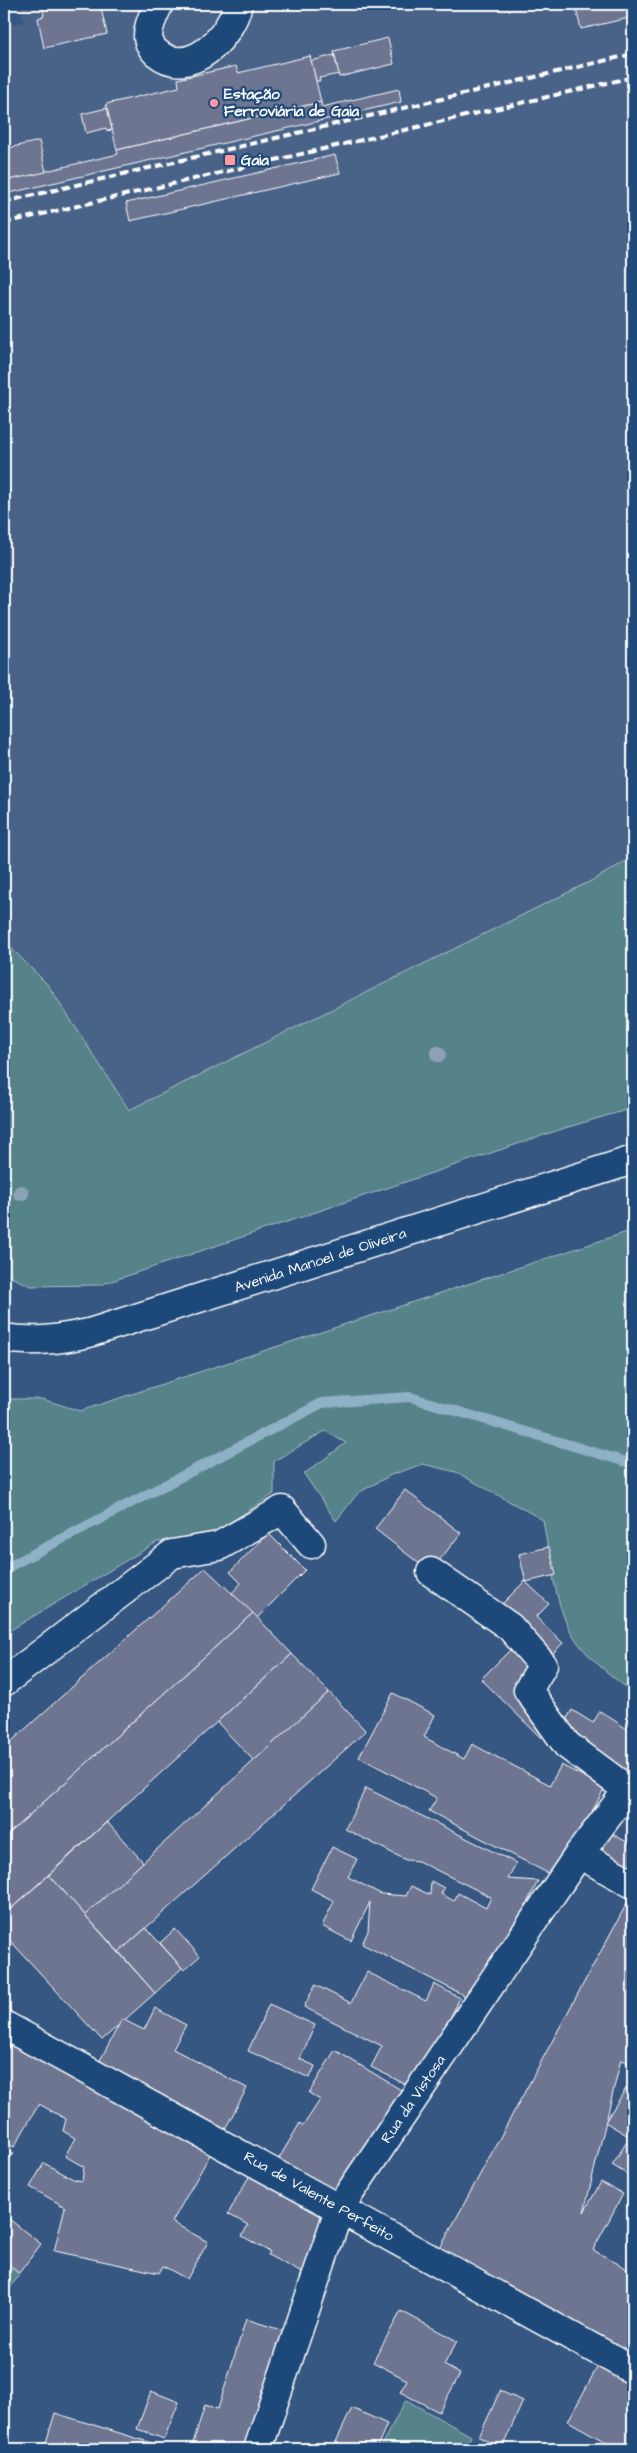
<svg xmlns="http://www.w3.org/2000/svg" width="637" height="2453" font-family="'Architects Daughter',sans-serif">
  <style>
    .built { fill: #4a6388 }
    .green { fill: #56828a; stroke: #aac0c4 }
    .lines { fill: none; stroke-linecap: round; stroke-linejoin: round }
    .stream { stroke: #8fb1c5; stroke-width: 10 }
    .building { fill: #6d7491; stroke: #fff }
    .minor-casing { stroke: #fff; stroke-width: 31 }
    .major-casing { stroke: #fff; stroke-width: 31 }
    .minor { stroke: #1f4a7a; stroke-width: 28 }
    .major { stroke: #1f4a7a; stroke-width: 28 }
    .rail { stroke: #fff; stroke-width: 4; stroke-dasharray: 8 4; stroke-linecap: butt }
    .tree { fill: #8da2b6 }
    .poi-dot { fill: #ff9aa2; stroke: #1f4a7a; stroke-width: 2 }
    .labels { text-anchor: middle; stroke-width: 4.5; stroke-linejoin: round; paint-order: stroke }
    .poi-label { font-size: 15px; font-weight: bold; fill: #fff; stroke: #1f4a7a; text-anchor: start }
    .street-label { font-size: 15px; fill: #fff; stroke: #1f4a7a }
  </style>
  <rect width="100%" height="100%" fill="#365781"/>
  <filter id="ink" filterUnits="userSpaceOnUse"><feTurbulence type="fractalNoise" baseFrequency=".02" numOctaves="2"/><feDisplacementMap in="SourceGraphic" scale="10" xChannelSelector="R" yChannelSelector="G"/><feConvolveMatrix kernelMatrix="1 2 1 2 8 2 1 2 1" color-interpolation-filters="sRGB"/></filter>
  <g filter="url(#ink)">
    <path class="built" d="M27,4H633V857L595,879L129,1110L48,985L4,941V26L24,22L21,5Z"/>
    <g class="green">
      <path d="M633,857V1108L565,1128L100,1285L31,1286L4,1274V941L48,985L129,1110L595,879Z"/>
      <path d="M633,1230V1693C611,1675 585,1657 571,1632C555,1605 549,1552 543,1520L456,1472L423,1464L391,1475L358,1493L336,1521L304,1474L346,1443L325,1431L274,1461V1494L215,1532L157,1542L4,1634V1399H42L80,1411Z"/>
      <path d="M4,2262L19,2275L4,2297Z"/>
      <path d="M406,2400L471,2436L467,2446L474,2449H379Z"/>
    </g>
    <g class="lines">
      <path class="stream" d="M4,1573L12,1565L322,1403L410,1397L633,1464"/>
    </g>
    <g class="building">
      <path d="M42,4H100L107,34L44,48L38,18L44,16Z"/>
      <path d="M575,4H633V17L581,29Z"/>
      <path d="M388,38L394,64L339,77L334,51Z"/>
      <path d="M334,55L339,74L319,78L320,81H316L311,61Z"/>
      <path d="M310,56L321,102L117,150L106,104L179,87L178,79L236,66L238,73Z"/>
      <path d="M399,89L401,102L5,194L4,189V181L118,154L117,150L321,102L322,107Z"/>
      <path d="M107,108L112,130L107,131L106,128L86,133L82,114Z"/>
      <path d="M39,141L46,172L4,181V149Z"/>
      <path d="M335,155L340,173L130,221L126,203Z"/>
      <path d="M405,1490L461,1533L430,1572L375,1529Z"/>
      <path d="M268,1533L305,1570L257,1618L232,1593L241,1583L230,1572Z"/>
      <path d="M549,1547L556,1575L526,1582L519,1554Z"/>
      <path d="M205,1568L253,1613L4,1838V1748Z"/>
      <path d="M525,1581L549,1604L536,1617L563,1643L516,1691L553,1726L541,1738L481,1679L523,1637L496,1610Z"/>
      <path d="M253,1613L292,1654L4,1915V1838Z"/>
      <path d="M292,1654L329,1692L254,1761L217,1722Z"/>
      <path d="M329,1692L366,1731L119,1952L85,1915Z"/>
      <path d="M393,1693L435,1715L424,1737L464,1759L472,1744L550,1785L561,1765L605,1787L557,1878L429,1811L437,1798L359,1757Z"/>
      <path d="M572,1710L593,1723L600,1711L633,1733V1765L624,1779L556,1736Z"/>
      <path d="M366,1788L516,1863L508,1879L538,1881L477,2002L362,1944L368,1931L370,1902L351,1941L322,1926L334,1901L311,1889L332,1847L357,1859L348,1877L381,1894L406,1896L411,1886L430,1895L431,1881L444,1888L441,1894L454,1901L458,1893L486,1908L491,1897L418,1861L406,1860L345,1829Z"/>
      <path d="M107,1822L143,1862L85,1915L49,1875Z"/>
      <path d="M610,1833L633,1845V1881L596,1862Z"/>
      <path d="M49,1875L155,1993L102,2040L4,1934V1915Z"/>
      <path d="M633,1892V2066L621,2059L584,2212L601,2182L623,2194L593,2250L633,2272V2358L438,2252Z"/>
      <path d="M146,1928L182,1968L155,1993L119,1952Z"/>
      <path d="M175,1929L200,1956L184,1970L160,1943Z"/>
      <path d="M367,1972L426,2001L434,1984L460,1998L415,2089L371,2067L382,2046L304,2007L315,1985L351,2003Z"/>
      <path d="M269,2004L315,2025L300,2059L315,2066L310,2078L248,2051Z"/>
      <path d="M155,2008L186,2025L173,2049L247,2088L223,2133L97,2066L122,2019L144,2030Z"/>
      <path d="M12,2041L211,2153L172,2222L208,2242L187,2279L163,2266L159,2273L54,2251L65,2207L30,2187L44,2163L73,2179L82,2181L84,2167L65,2156L75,2138L63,2131L66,2119L39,2104L14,2147L4,2142V2056Z"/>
      <path d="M335,2050L401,2090L337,2195L278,2160L300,2123L303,2126L320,2100L309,2093Z"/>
      <path d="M630,2082L633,2084V2178L612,2165L630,2137L605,2122Z"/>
      <path d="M4,2148L13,2154L4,2167Z"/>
      <path d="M251,2173L332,2218L302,2273L268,2255L270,2252L242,2236L248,2225L228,2214Z"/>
      <path d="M4,2215L41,2244L19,2273L4,2261Z"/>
      <path d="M401,2311L457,2341L444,2365L460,2374L439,2412L400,2392L407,2380L373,2362Z"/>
      <path d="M246,2319L284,2331L246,2449H191L205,2405L218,2409Z"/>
      <path d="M599,2364L633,2383V2449H618L568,2421Z"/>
      <path d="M151,2391L179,2402L164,2439L137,2429Z"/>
      <path d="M500,2391L523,2401L502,2448L479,2437Z"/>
      <path d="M352,2408L387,2424L376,2449H351L336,2442Z"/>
      <path d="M55,2413L171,2449H44Z"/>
    </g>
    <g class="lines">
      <g class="minor-casing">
        <g id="minor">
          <path d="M159,4C154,14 148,25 148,37C148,42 153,50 157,53C190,80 231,36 238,4"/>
          <path d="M431,1572L510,1627L543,1665L528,1690L567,1745L628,1790"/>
          <path d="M4,1682L172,1554L219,1546L282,1510L311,1544"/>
          <path d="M579,1854L633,1884"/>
          <path d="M4,2025L633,2370"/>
          <path d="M258,2449L340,2207L579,1854L633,1783"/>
        </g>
      </g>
      <g class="major-casing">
        <path id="major" d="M4,1338C33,1343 61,1339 89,1333L633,1160"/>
      </g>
      <use href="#minor" class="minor"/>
      <use href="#major" class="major"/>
      <g class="rail">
        <path d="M4,202L633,54"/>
        <path d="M4,223L633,77"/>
      </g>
    </g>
    <g class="tree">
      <circle cx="438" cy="1054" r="8"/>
      <circle cx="21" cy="1193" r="8"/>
    </g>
  </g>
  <g class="poi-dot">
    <circle cx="214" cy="103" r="5"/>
    <rect x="224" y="154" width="12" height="12" rx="2.5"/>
  </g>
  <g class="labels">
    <g class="poi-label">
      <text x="224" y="99">Estação<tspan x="224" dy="17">Ferroviária de Gaia</tspan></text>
      <text x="241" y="165">Gaia</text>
    </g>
    <g class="street-label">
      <text transform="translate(320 1260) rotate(-18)" y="5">Avenida Manoel de Oliveira</text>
      <text transform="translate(413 2099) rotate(-56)" y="5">Rua da Vistosa</text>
      <text transform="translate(319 2196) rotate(29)" y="5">Rua de Valente Perfeito</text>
    </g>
  </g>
  <rect width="637" height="2453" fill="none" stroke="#1f4a7a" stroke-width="20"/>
  <rect x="10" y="10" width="617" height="2433" fill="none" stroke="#fff" stroke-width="2" filter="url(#ink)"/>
</svg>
